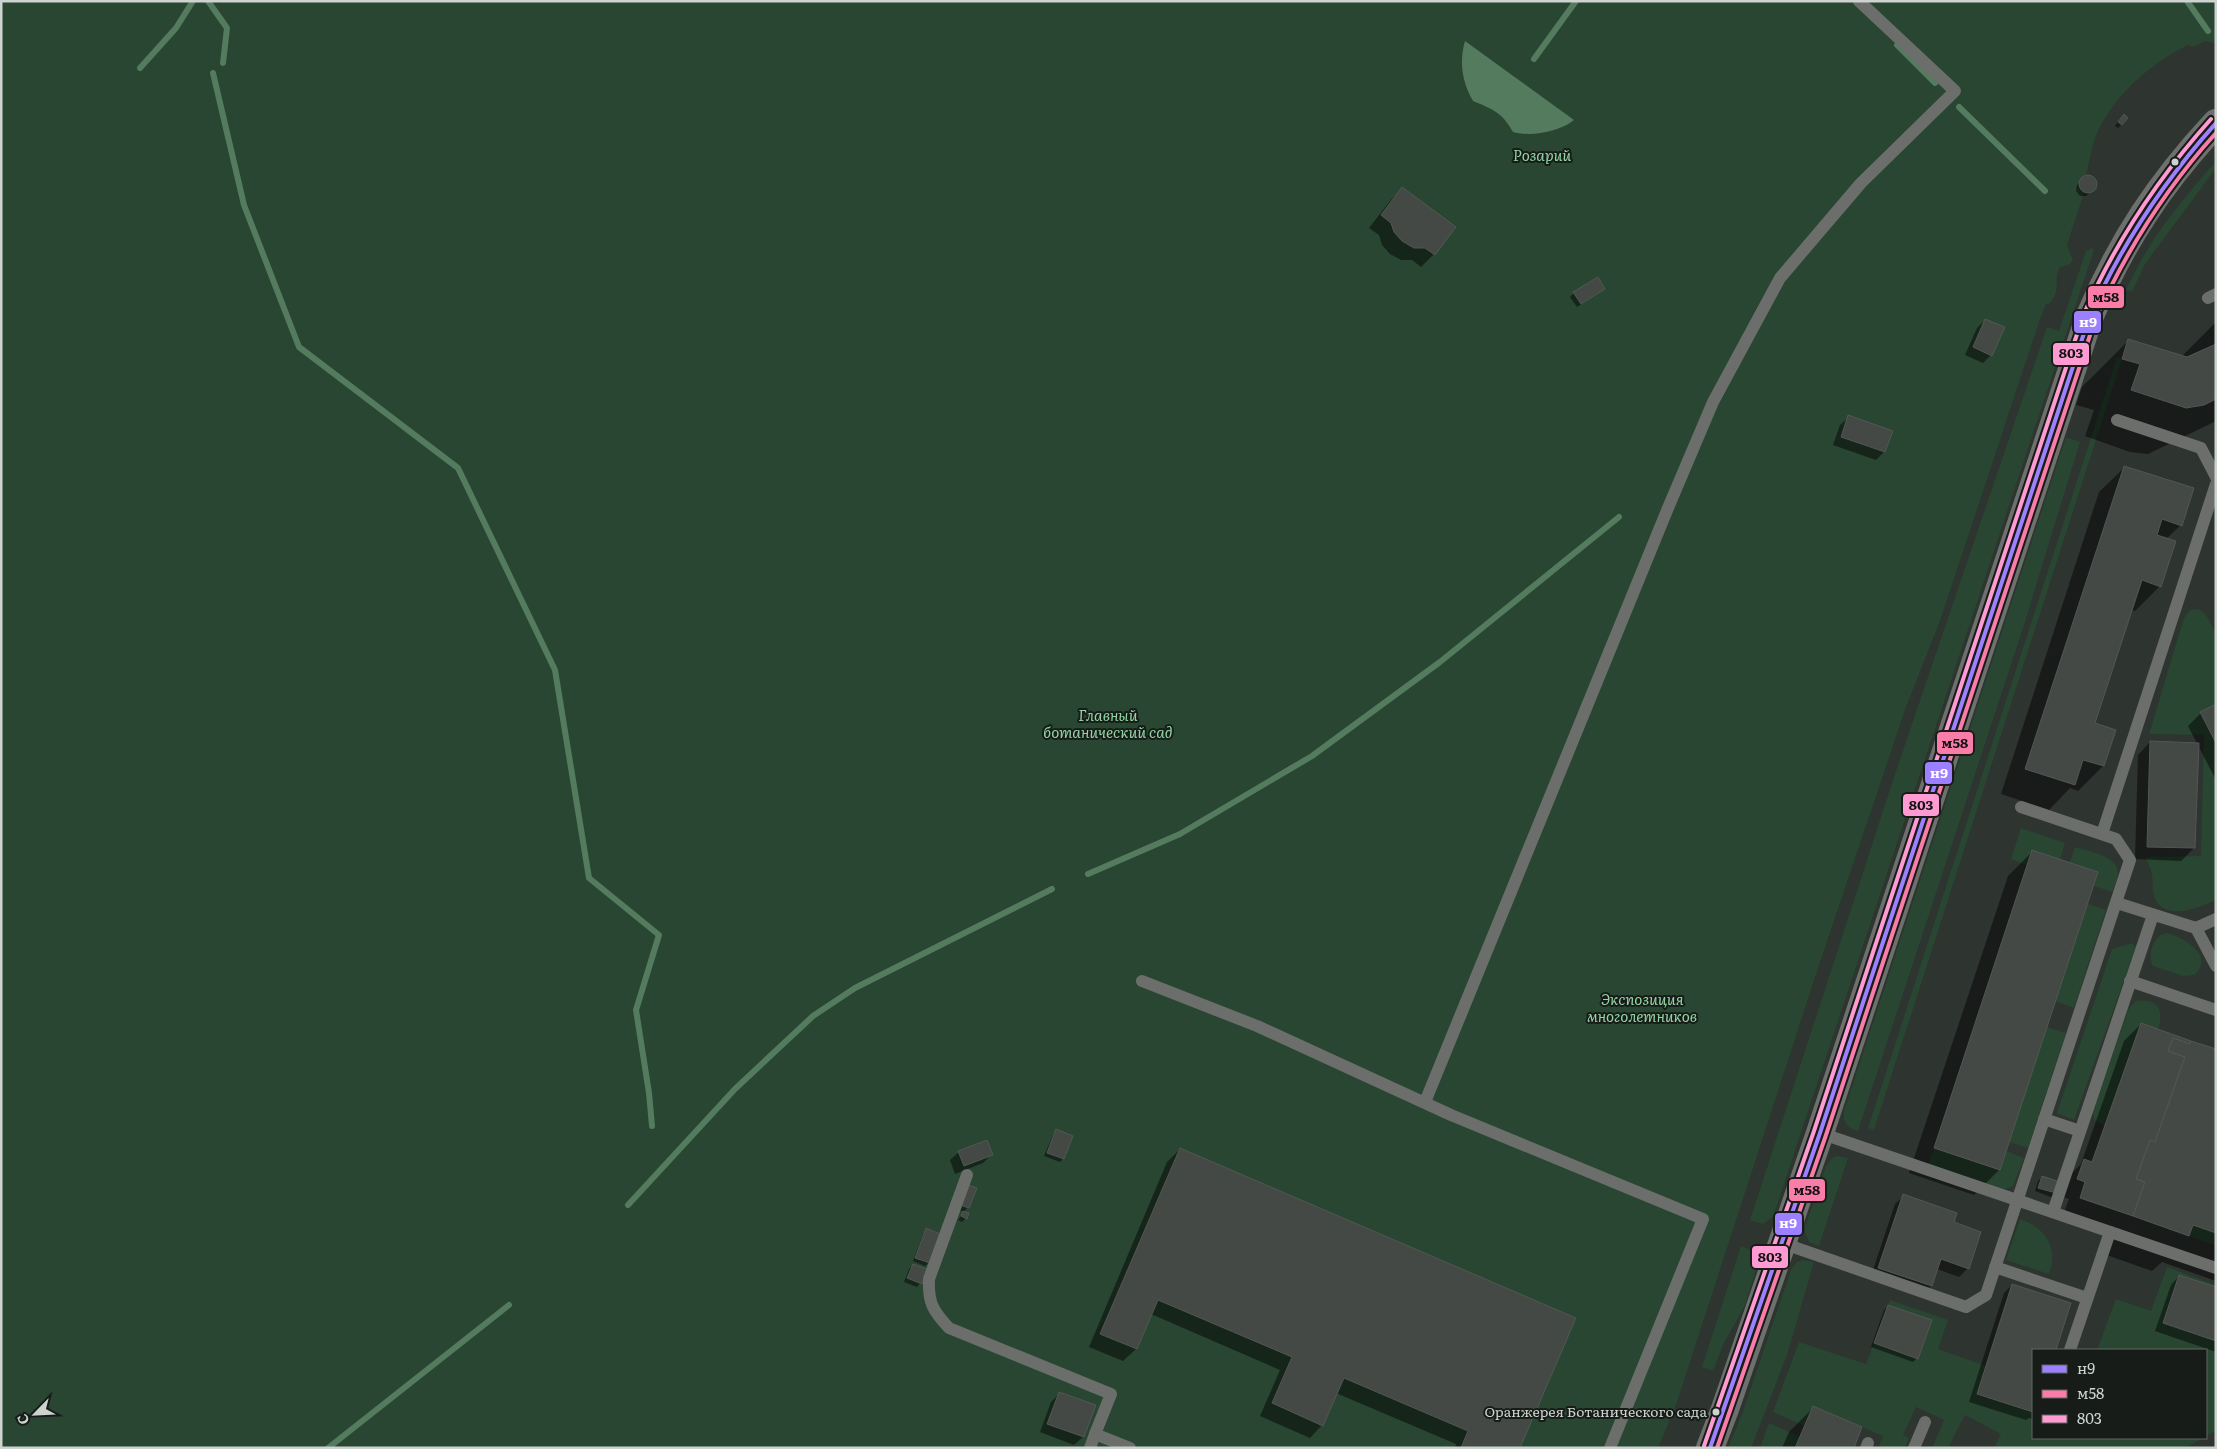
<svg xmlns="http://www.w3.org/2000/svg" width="2217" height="1449" font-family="Literata,serif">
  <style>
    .green { fill: #284631 }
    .water { fill: #547b5e }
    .shadow { fill: #0007 }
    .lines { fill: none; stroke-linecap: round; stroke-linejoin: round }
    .stream { stroke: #547b5e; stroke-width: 6 }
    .building { fill: #454945; stroke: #525753 }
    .lane { stroke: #6c6e6c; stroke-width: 12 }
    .secondary { stroke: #6e706e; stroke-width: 28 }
    .bus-1-casing { stroke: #171c18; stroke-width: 8 }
    .bus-2-casing { stroke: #171c18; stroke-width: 8 }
    .bus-3-casing { stroke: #171c18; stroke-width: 8 }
    .bus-1 { stroke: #9d80ff; stroke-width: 4 }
    .bus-2 { stroke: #f97da8; stroke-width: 4 }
    .bus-3 { stroke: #ff9ad2; stroke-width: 4 }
    .bus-dot { fill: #cdd4cf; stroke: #171c18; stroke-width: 2 }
    .labels { text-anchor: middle; stroke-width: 4; stroke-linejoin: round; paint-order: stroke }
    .bus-label { font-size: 14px; fill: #cdd4cf; stroke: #171c18; text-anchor: end }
    .park-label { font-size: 15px; font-style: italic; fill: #92d5a4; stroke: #171c18 }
    .line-badge { stroke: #171c18; stroke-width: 2 }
    .badge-label { font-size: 14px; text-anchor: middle; font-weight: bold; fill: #fff }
    .pale-badge-label { font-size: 14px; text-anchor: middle; font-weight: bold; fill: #111 }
  </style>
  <rect width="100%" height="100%" fill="#2e342f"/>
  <g class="green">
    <path d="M1,1H2216V44L2206,41L2193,47L2188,45C2152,63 2119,91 2100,127C2092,142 2090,159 2086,175L2093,176L2097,182V189L2091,193H2084L2067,245L2073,260L2070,264L2059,268C2053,284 2062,287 2050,303L2046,304L2040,319L1940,621L1906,707L1817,971L1676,1405L1658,1448H1Z"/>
    <path d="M2216,162V168L2145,264L2132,292L2126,290C2143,253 2164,222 2190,192C2198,182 2206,171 2216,162Z"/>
    <path d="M2092,248L2094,250L1773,1217L1763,1224L1750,1220L1896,771L2047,327L2059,331L2086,251Z"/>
    <path d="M2117,357L2122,359L1874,1130L1868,1128Z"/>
    <path d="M2066,437L2080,442L2024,625L1858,1131C1848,1128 1842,1123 1844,1111Z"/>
    <path d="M2199,609L2206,615L2216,633V900C2199,908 2162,923 2154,895C2152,889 2153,882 2152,875C2151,869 2148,863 2145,857L2201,856L2204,735L2149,734L2184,618L2190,610Z"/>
    <path d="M2021,828L2065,843L2060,859L2033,850L2027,865L2011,859Z"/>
    <path d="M2075,847C2088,851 2117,855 2118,873C2118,879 2114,887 2112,892L2094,886L2098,872L2070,862Z"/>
    <path d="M2088,904L2106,910L2074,1008L2055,1001Z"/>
    <path d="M2167,933C2183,937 2216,956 2194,975L2183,976L2153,966C2147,954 2153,935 2167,933Z"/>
    <path d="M2132,943L2136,947L2074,1120L2057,1113L2112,949Z"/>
    <path d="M2136,1001C2157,998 2165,1010 2158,1029L2141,1023L2105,1126L2094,1120L2093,1111L2129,1008Z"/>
    <path d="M2047,1027L2066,1033L2028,1148L2009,1142Z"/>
    <path d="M1934,1148L1999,1170L2006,1151L2024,1158L2013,1186L2003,1190L1928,1165Z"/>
    <path d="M1837,1156L1848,1158L1819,1246L1809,1242L1805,1232V1227L1826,1166L1832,1158Z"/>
    <path d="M2020,1219C2046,1228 2059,1248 2049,1274L2006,1260Z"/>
    <path d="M2193,1225L2216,1233V1246L2189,1236Z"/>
    <path d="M1741,1246L1754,1251L1758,1263L1745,1305L1723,1345L1713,1371L1702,1367Z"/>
    <path d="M1802,1260L1814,1262L1787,1355L1751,1448H1728L1742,1414L1791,1270L1797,1262Z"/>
    <path d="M2167,1267L2216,1285V1431L2206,1436V1350H2097L2116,1299L2151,1311Z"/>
    <path d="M1890,1300L1948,1320L1938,1349L1986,1366L1977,1394L2033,1412V1438H2203L2185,1448H1994L2001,1434L1965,1415L1948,1448H1932L1944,1420L1916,1407L1903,1435L1909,1438L1905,1448H1878L1883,1436L1814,1406L1804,1426L1773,1412L1799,1342L1866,1364L1874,1343L1918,1359L1932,1321L1888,1305Z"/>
    <path d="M1769,1423L1800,1437L1795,1448H1760Z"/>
  </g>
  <path class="water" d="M1465,41L1574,120C1559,132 1531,137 1513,132C1502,112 1492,109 1473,101C1462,82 1459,62 1465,41Z"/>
  <g class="shadow">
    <path d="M2120,119L2121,125L2118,128L2115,126Z"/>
    <path d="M2087,177H2092L2096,182L2095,188L2086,196H2080L2076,191L2077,185Z"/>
    <path d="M1402,188L1454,227L1434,254L1421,267L1412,260H1401L1390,254L1382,245L1379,235L1369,228L1390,201Z"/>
    <path d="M1604,289L1577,307L1570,297L1574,293Z"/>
    <path d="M1985,320L1991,355L1983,363L1965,355L1977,328Z"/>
    <path d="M2216,322V421L2148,454L2130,452L2085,436L2094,410L2076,405L2082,387L2128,341L2181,357Z"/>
    <path d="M1849,417L1891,432L1884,452L1876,460L1833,445L1840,425Z"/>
    <path d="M2125,467L2181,525L2166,539L2160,586L2135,611L2131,610L2094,724L2114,731L2103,766L2078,791L2070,788L2049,810L2001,794L2099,492Z"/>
    <path d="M2216,706V780L2188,726L2201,713Z"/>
    <path d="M2150,742L2194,848L2181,861L2135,859L2138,755Z"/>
    <path d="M2033,851L2097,873L1999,1170L1974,1195L1909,1173L2008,876Z"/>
    <path d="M2141,1024L2216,1051V1281L2162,1262L2152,1271L2098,1252L2106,1230L2063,1215L2069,1199L2061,1196L2067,1178L2081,1164L2124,1041Z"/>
    <path d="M1057,1131L1063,1159L1060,1162L1044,1156L1053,1135Z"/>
    <path d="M1180,1149L1519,1448H1455L1456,1444L1336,1393L1322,1425L1310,1438L1260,1416L1280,1370L1151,1314L1136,1349L1123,1361L1089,1347L1167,1162Z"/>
    <path d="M959,1152L991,1155L983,1163L955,1174L950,1160Z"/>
    <path d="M2042,1177L2055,1193L2051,1197L2035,1191L2038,1181Z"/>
    <path d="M975,1189L967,1208L964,1212L957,1209Z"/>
    <path d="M1904,1196L1952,1223L1968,1268L1959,1277L1937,1269L1931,1286L1923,1294L1871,1276L1895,1204Z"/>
    <path d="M964,1212L966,1218L962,1222L958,1220Z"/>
    <path d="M927,1230L929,1262L925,1266L913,1261L923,1234Z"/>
    <path d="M913,1265L920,1283L917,1287L904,1282L909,1269Z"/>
    <path d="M2179,1276L2216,1289V1352L2155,1331L2171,1285Z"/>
    <path d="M2012,1285L2069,1303L2054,1350H2033V1419L2029,1418L2026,1420L1969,1402L2004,1293Z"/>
    <path d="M1888,1306L1917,1358L1913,1362L1871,1347L1884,1310Z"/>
    <path d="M1060,1393L1094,1406L1083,1437L1074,1445L1040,1432L1051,1402Z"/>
    <path d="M1814,1407L1852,1448H1782L1789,1432Z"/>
  </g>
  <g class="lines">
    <g class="stream">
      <path d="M208,1L227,28L223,63"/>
      <path d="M2187,1L2208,31"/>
      <path d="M1897,45L1935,83"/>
      <path d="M1534,59L1576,1"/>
      <path d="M140,68L176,28L193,1"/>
      <path d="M213,73L244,205L299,347L458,468L555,670L589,878L659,935L636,1010L649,1093L652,1126"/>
      <path d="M1959,107L2045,191"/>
      <path d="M1088,874L1180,834L1312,756L1440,662L1619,517"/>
      <path d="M628,1205L735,1089L813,1016L855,988L1052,889"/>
      <path d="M328,1448L509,1305"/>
    </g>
  </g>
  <g class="building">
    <path d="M2124,114L2128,118L2122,125L2118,122Z"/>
    <circle cx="2088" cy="184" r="9"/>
    <path d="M1402,187L1456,227L1435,255L1425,248H1414L1402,241L1394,232L1391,223L1381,215Z"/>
    <path d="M1598,277L1605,289L1581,304L1573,292Z"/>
    <path d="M1985,319L2005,327L1992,356L1973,347Z"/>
    <path d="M2128,339L2187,357L2216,344V399L2204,405L2186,408L2131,390L2140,364L2122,359Z"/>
    <path d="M1848,415L1893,431L1885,452L1841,437Z"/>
    <path d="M2124,466L2194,488L2182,526L2162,519L2157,535L2176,541L2161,587L2142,580L2095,723L2116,730L2104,766L2083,760L2075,785L2025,769Z"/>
    <path d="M2216,704V743L2200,712Z"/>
    <path d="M2150,741L2199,743L2195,848L2147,847Z"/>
    <path d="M2032,850L2098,872L2000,1170L1934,1148Z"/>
    <path d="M2141,1023L2191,1041L2190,1044L2173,1038L2168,1051L2185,1057L2155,1142L2150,1140L2136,1179L2145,1182L2133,1216L2080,1198L2085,1182L2077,1179L2084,1159L2092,1162Z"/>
    <path d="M2173,1038L2190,1044L2191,1041L2216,1049V1233L2193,1225L2189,1236L2133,1216L2145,1182L2136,1179L2150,1140L2155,1142L2185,1057L2168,1051Z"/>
    <path d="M1056,1129L1073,1136L1064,1159L1047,1153Z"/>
    <path d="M987,1140L993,1155L964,1166L958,1151Z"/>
    <path d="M1180,1148L1576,1318L1520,1448H1461L1468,1431L1344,1378L1323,1426L1272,1403L1292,1357L1158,1300L1137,1349L1100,1334Z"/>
    <path d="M2042,1176L2060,1182L2056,1193L2038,1188Z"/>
    <path d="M968,1185L977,1188L969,1208L960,1205Z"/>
    <path d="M1903,1194L1957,1213L1954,1222L1981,1232L1969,1269L1941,1259L1932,1286L1878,1268Z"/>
    <path d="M963,1211L969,1213L967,1219L961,1216Z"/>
    <path d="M926,1228L940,1234L930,1263L915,1258Z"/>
    <path d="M913,1264L927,1269L922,1284L907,1278Z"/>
    <path d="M2179,1275L2216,1287V1341L2163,1323Z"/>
    <path d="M2012,1284L2071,1303L2056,1350H2033V1412L1977,1394Z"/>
    <path d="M1888,1305L1932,1320L1918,1359L1874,1343Z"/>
    <path d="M1059,1392L1096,1405L1084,1437L1047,1424Z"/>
    <path d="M1813,1406L1862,1427L1854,1448H1795Z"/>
  </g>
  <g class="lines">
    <g class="lane">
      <path d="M2208,298L2216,294"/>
      <path d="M2117,420L2201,448L2216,477"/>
      <path d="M2102,834L2216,484"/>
      <path d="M2117,903L2196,928L2216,966"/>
      <path d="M2196,928L2216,919"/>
      <path d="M1142,981L1257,1026L1451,1115L1703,1219L1610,1448"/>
      <path d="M2130,981L2216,1010"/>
      <path d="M1425,1102L1668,508L1713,402L1780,278L1861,183L1955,91L1859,1"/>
      <path d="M2044,1119L2080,1131"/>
      <path d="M1820,1133L2216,1268"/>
      <path d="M967,1175L929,1279C928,1303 933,1311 949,1328L1111,1394L1095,1434L1130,1448"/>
      <path d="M2053,1212L2153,915"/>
      <path d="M1782,1243L1966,1307L1986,1295L2130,860L2116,839L2021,807"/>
      <path d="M1995,1267L2087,1298"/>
      <path d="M2070,1350L2110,1232"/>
      <path d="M1090,1448L1095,1434"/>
      <path d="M1866,1448L1868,1443"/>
      <path d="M1914,1448L1925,1422"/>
    </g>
    <path class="secondary" d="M1710,1448L1725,1409L1820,1133L2089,318C2121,242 2160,183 2216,123"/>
    <g class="bus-1-casing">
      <path id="bus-1" d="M1710,1448L1820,1133L2089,318C2121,245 2163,182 2216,123"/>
    </g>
    <g class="bus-2-casing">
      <path id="bus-2" d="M1717,1448L1826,1135L2095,320C2126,251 2165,189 2216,133"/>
    </g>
    <g class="bus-3-casing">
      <path id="bus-3" d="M1704,1446L1814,1131L2083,316C2115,242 2158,178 2211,119"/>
    </g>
    <use href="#bus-1" class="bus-1"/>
    <use href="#bus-2" class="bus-2"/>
    <use href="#bus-3" class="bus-3"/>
  </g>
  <g class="bus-dot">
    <circle cx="2175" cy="162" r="4.5"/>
    <circle cx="1716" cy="1412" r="4.5"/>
  </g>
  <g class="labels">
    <g class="bus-label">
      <text x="1707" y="1417">Оранжерея Ботанического сада</text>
    </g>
    <g class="park-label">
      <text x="1542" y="161">Розарий</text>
      <text x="1108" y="721">Главный<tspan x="1108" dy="17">ботанический сад</tspan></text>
      <text x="1642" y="1005">Экспозиция<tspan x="1642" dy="17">многолетников</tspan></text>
    </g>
  </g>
  <g class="line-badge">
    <rect x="2087" y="285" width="38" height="24" rx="5" fill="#f97da8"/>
    <rect x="2073" y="310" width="29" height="24" rx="5" fill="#9d80ff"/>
    <rect x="2052" y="342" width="38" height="24" rx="5" fill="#ff9ad2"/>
    <rect x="1936" y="731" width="38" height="24" rx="5" fill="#f97da8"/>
    <rect x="1924" y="761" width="29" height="24" rx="5" fill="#9d80ff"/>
    <rect x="1902" y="793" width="38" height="24" rx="5" fill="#ff9ad2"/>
    <rect x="1788" y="1178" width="38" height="24" rx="5" fill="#f97da8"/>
    <rect x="1774" y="1212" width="29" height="24" rx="5" fill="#9d80ff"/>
    <rect x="1751" y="1245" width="38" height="24" rx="5" fill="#ff9ad2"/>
  </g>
  <g class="badge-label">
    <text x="2088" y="327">н9</text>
    <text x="1939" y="778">н9</text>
    <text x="1788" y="1228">н9</text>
  </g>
  <g class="pale-badge-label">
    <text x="2106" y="302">м58</text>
    <text x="2071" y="358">803</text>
    <text x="1955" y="748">м58</text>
    <text x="1921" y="810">803</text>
    <text x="1807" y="1195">м58</text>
    <text x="1770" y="1262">803</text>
  </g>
  <rect width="2217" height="1449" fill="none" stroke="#cdd4cf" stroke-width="5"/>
  <rect x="2032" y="1349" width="175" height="90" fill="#171c18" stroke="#606661"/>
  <rect x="2042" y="1365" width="25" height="8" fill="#9d80ff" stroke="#606661"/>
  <text x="2077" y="1374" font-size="15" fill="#cdd4cf">н9</text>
  <rect x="2042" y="1390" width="25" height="8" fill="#f97da8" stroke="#606661"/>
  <text x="2077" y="1399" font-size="15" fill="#cdd4cf">м58</text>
  <rect x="2042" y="1415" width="25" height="8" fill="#ff9ad2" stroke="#606661"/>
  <text x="2077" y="1424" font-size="15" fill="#cdd4cf">803</text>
  <g transform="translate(35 1414) rotate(246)" stroke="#171c18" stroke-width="4" paint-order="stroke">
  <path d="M0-4L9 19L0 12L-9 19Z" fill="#cdd4cf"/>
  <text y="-8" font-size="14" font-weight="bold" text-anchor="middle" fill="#cdd4cf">С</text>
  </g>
</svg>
